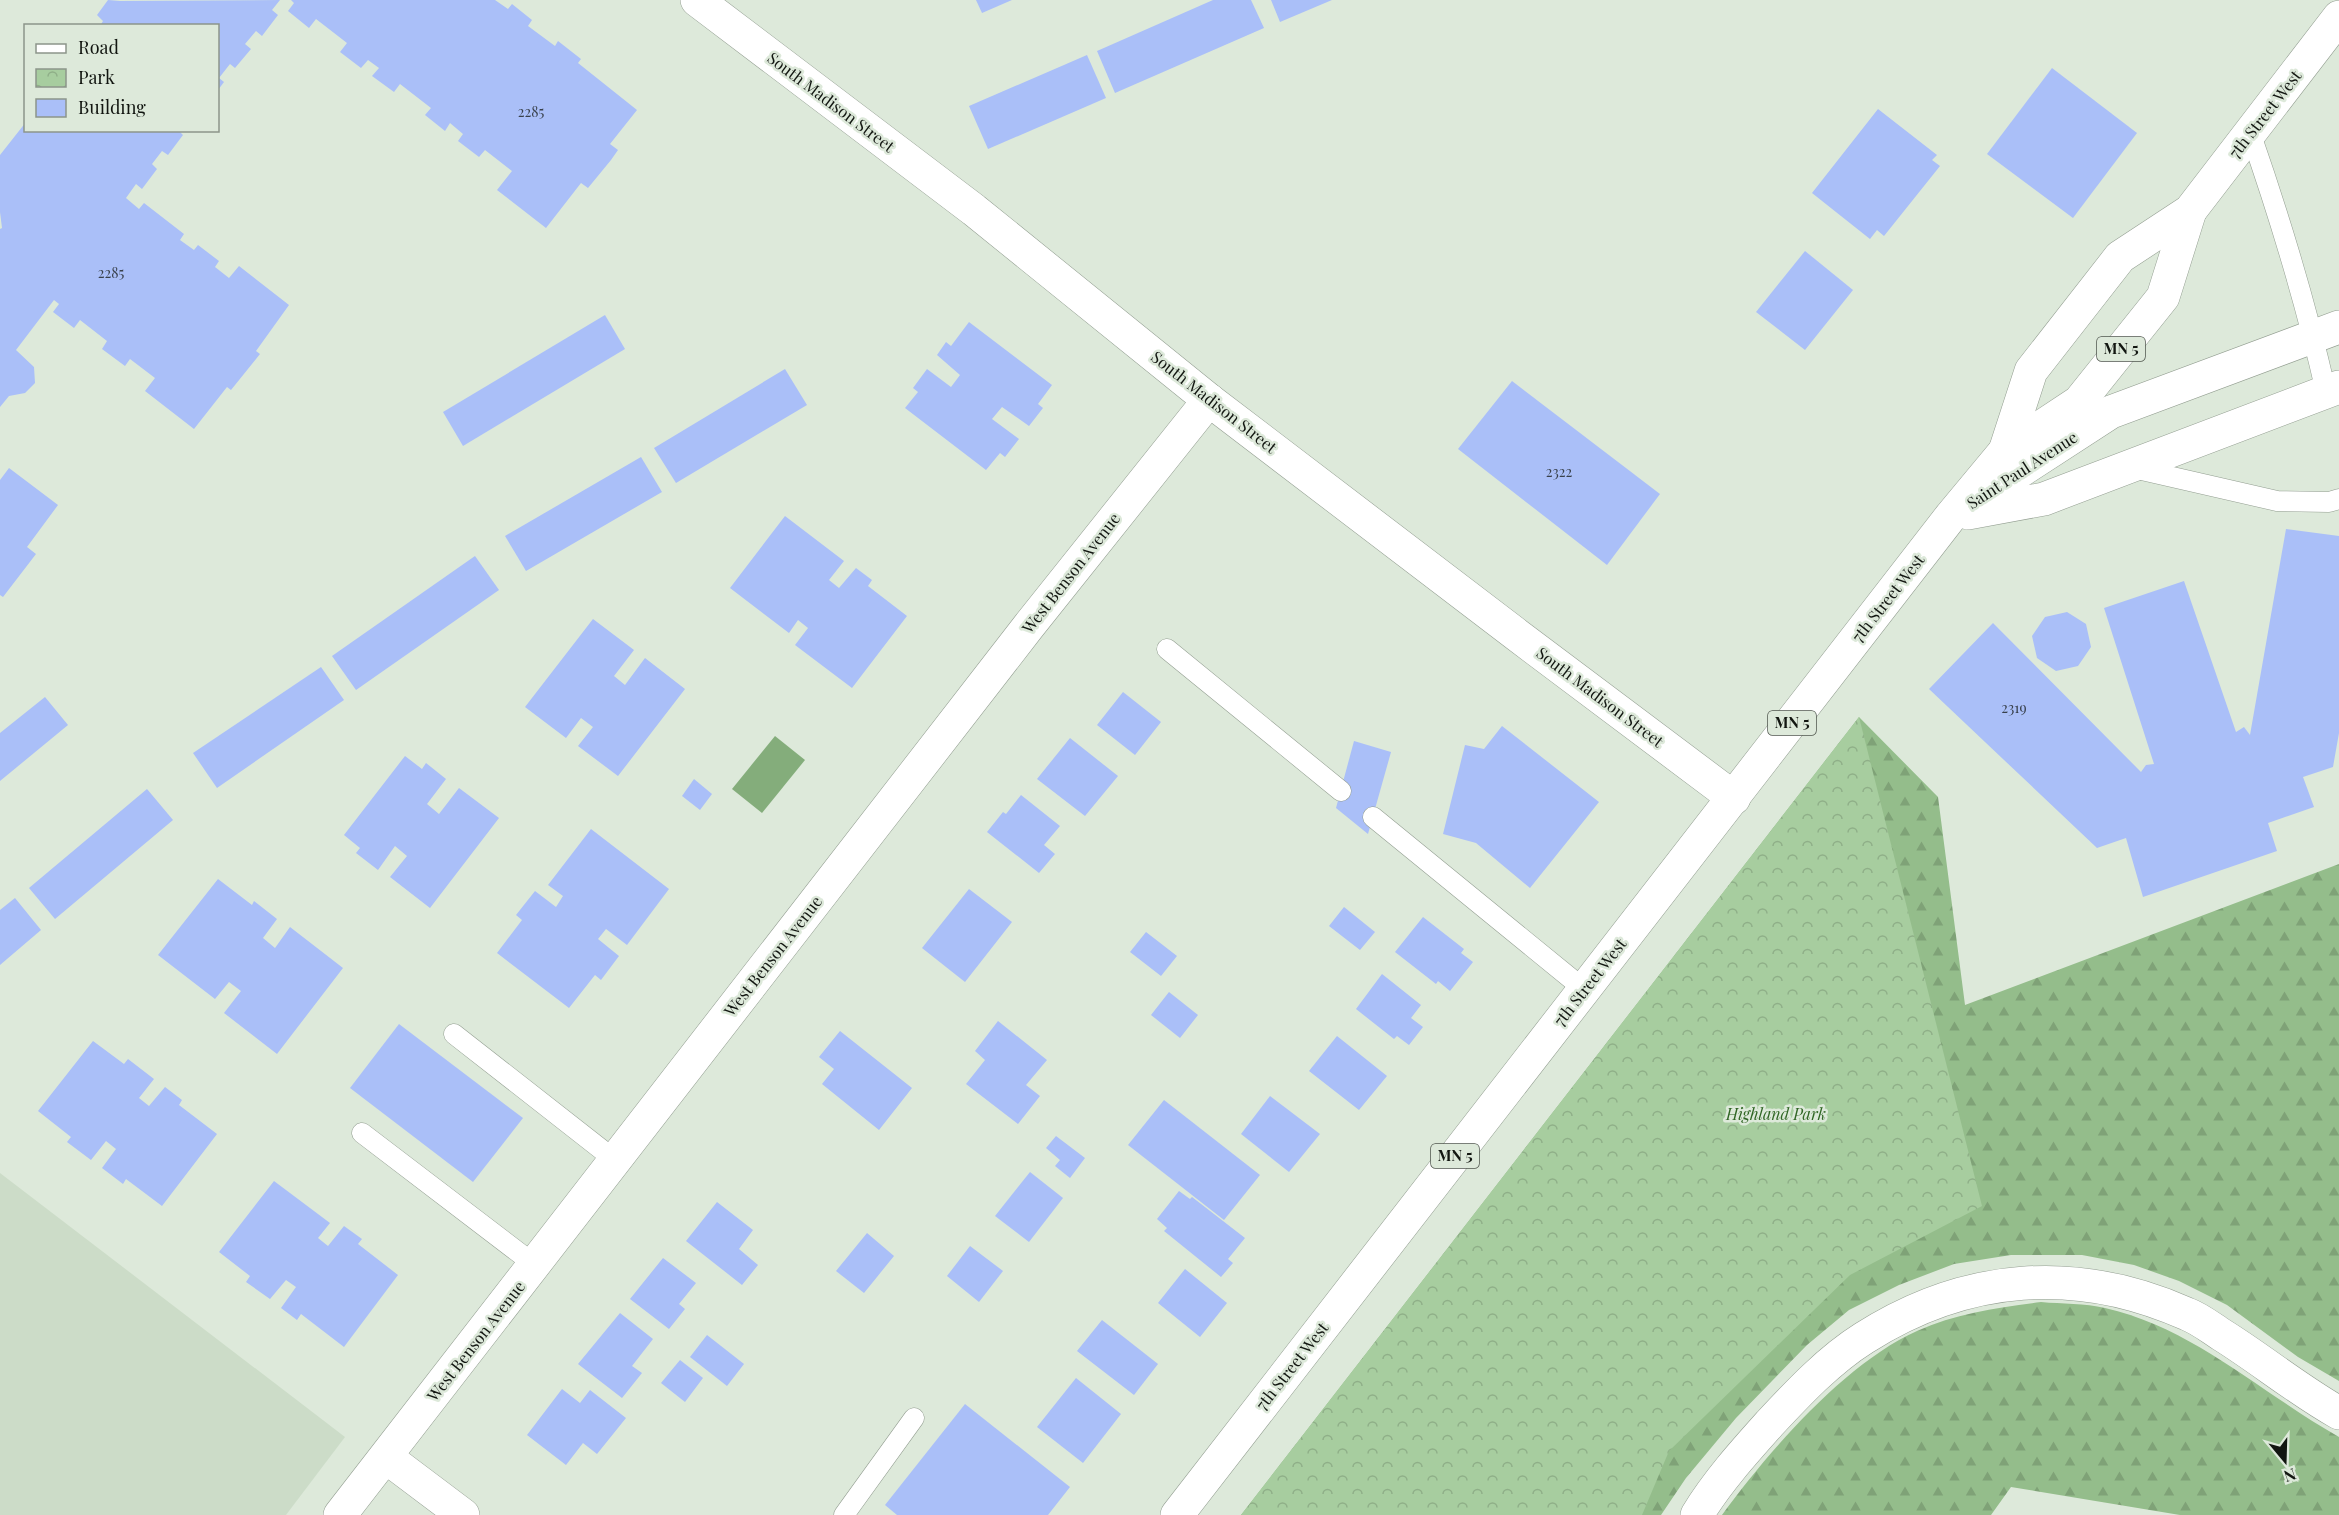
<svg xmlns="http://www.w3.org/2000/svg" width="2339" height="1515" font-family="'Playfair Display',serif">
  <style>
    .built { fill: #ccdcc8 }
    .forest { fill: url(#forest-firs) }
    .park { fill: url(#park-crowns) }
    .water { fill: #84ad7b }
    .building { fill: #aabff8 }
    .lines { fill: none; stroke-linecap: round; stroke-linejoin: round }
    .service-casing { stroke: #939e91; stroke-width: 21 }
    .minor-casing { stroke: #939e91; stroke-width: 34 }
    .tertiary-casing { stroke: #939e91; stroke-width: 34 }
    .primary-casing { stroke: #939e91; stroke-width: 34 }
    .service { stroke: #fff; stroke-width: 20 }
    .minor { stroke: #fff; stroke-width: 33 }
    .tertiary { stroke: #fff; stroke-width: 33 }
    .primary { stroke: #fff; stroke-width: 33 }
    .labels { text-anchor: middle; stroke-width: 5; stroke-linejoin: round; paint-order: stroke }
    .number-label { font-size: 14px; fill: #38404b }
    .shield { fill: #dde9da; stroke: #4f554d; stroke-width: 1.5 }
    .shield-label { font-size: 15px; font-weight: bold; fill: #121611 }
    .street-label { font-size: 16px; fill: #121611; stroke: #dde9da }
    .park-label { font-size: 16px; font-style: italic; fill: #306624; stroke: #dde9da }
  </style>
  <defs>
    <pattern id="forest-firs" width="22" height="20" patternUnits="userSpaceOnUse" patternTransform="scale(1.5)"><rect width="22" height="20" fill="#94bd8b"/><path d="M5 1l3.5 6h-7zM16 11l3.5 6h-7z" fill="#7fa277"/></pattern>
    <pattern id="park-crowns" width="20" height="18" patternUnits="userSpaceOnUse" patternTransform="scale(1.5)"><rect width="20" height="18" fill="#a7cd9f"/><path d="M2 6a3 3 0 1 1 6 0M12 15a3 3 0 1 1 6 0" fill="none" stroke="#8faf88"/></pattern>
  </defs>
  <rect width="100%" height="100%" fill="#dde9da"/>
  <path class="built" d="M0,1173L345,1437L286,1515H0Z"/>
  <g class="forest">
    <path d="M1859,717L1938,797L1965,1005L2339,864V1381L2298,1357L2227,1305L2179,1281L2134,1265L2082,1255H2011L1954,1264L1899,1285L1849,1310L1807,1345L1736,1418L1686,1478L1661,1515H1241Z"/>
    <path d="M2041,1302C2062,1304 2085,1303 2105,1308C2194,1328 2261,1393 2339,1437V1515H2180L2011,1487L1991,1515H1722C1768,1452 1845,1363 1917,1331C1956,1313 1998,1308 2041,1302Z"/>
  </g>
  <path class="park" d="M1859,717L1982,1206L1850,1275L1669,1451L1642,1515H1241Z"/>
  <path class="water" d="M775,736L805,760L762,813L732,789Z"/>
  <g class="building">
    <path d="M108,0L120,1L280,0L272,10L278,15L262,36L256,31L245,44L251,49L235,68L230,64L219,78L224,82L218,90V26H100L103,21L97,15Z"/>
    <path d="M291,0H495L508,9L512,4L532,20L528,26L555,46L558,41L581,59L578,63L637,110L610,144L618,150L611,160L588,188L581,183L546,228L497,190L512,171L485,150L479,157L458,141L463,134L450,123L445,131L425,115L431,108L400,84L394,92L372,76L379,68L368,60L361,68L340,52L347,43L316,19L309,28L288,11L294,3Z"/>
    <path d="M976,0H1012L982,13Z"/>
    <path d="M1213,0H1251L1264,28L1115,93L1097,51Z"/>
    <path d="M1271,0H1332L1280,22Z"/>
    <path d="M1087,55L1106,98L988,149L969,106Z"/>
    <path d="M2052,68L2137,133L2073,218L1987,154Z"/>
    <path d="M1878,109L1937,155L1932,160L1940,166L1884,236L1877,230L1870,239L1812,193Z"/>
    <path d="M26,122V130H178L183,135L168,155L162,151L152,164L157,169L142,189L136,184L126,198L139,209L144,203L184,234L180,240L194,250L198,245L219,261L215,267L229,278L239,266L289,305L256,351L260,354L231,390L227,387L194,429L145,391L155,378L130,359L125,366L102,349L107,341L80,320L74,328L53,312L59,304L54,300L16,350L34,367L35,383L25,393L9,396L0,407V229L2,228L0,212V155Z"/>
    <path d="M1805,251L1853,290L1805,350L1756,312Z"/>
    <path d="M605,315L625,349L463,446L443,412Z"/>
    <path d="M969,322L1052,385L1038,404L1043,408L1029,426L1002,407L992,419L1019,439L1005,457L1000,453L986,470L905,408L918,392L913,388L927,369L951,387L960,375L937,355L946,342L951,346Z"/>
    <path d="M785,369L807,405L676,483L654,448Z"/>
    <path d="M1512,381L1660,494L1607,565L1458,449Z"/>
    <path d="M641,457L662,492L526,571L505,536Z"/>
    <path d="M9,468L58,505L27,547L36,554L3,597L0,595V480Z"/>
    <path d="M785,516L844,561L829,580L839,588L856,568L872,580L868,586L907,616L852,688L795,645L808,628L798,620L789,633L730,588Z"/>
    <path d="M2286,529L2339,536V733L2333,767L2303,777L2314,807L2268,823L2277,851L2143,897L2126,838L2097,848L1929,689L1993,623L2141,772L2146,765L2154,764L2104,608L2184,581L2236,732L2244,727L2250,735Z"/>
    <path d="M475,556L499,590L356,690L332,656Z"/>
    <path d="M2067,612L2086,624L2091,647L2078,666L2056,671L2037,658L2032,636L2045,617Z"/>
    <path d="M593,619L634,650L614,676L625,685L645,658L685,689L618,776L578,746L593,727L581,718L566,738L525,707Z"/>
    <path d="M321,667L344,700L217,788L193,753Z"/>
    <path d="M1123,692L1161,722L1135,755L1097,725Z"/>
    <path d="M45,697L68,725L0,781V733Z"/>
    <path d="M1502,726L1599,802L1530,888L1476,843L1443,834L1465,745L1484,749Z"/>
    <path d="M1070,738L1118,776L1085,816L1037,779Z"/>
    <path d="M1354,741L1391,752L1368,834L1336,808Z"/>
    <path d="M405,756L422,769L426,763L446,779L427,804L439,814L459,788L499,818L430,908L390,877L407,856L395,846L378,870L356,853L360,848L344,835Z"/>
    <path d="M694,779L712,794L700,810L682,796Z"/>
    <path d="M147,789L173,820L55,919L29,888Z"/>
    <path d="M1021,795L1060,826L1044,845L1055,854L1039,873L987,832L1003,812L1006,814Z"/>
    <path d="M591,829L669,889L627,945L606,929L598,939L619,956L601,980L595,975L569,1008L497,953L522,920L516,915L535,891L556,907L563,896L548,885Z"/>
    <path d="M218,879L252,905L254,901L277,919L263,938L275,948L290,927L343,968L277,1054L224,1013L241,991L229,982L215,999L158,955Z"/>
    <path d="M969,889L1012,922L965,982L922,948Z"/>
    <path d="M15,898L41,930L0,965V910Z"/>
    <path d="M1344,907L1375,932L1360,950L1329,926Z"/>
    <path d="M1423,917L1464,949L1461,953L1473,962L1450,991L1438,981L1436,984L1395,952Z"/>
    <path d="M1146,932L1177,956L1161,976L1130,952Z"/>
    <path d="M1382,974L1421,1005L1411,1018L1423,1027L1409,1045L1397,1036L1394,1039L1356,1009Z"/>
    <path d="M1169,992L1198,1015L1180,1038L1151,1015Z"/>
    <path d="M998,1021L1047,1060L1026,1085L1040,1096L1018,1124L966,1084L985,1060L975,1051Z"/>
    <path d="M399,1024L523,1118L473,1182L350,1088Z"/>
    <path d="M840,1031L912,1088L879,1130L822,1084L834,1069L819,1057Z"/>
    <path d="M1337,1036L1387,1076L1359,1110L1309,1071Z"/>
    <path d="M93,1041L124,1064L128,1059L154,1079L139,1098L149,1106L165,1087L182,1100L179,1105L217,1134L162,1206L126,1179L123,1184L102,1168L116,1149L106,1141L91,1160L67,1142L71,1137L38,1111Z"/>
    <path d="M1270,1096L1320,1134L1289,1172L1241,1134Z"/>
    <path d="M1164,1100L1260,1175L1224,1220L1128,1145Z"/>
    <path d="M1056,1136L1085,1158L1070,1178L1055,1166L1060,1160L1046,1148Z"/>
    <path d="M1030,1172L1063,1198L1029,1242L995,1216Z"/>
    <path d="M274,1181L330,1223L318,1238L328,1246L344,1226L362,1239L358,1244L398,1275L344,1347L301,1314L297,1320L281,1308L296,1287L286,1280L270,1299L246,1282L250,1276L219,1252Z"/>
    <path d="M1179,1191L1190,1199L1192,1197L1245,1238L1228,1259L1233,1263L1221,1277L1164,1231L1167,1228L1157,1219Z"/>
    <path d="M717,1202L753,1230L739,1249L758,1265L742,1285L686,1241Z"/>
    <path d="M867,1233L894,1256L864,1293L836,1271Z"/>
    <path d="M970,1246L1003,1271L979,1302L947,1276Z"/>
    <path d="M663,1258L696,1283L679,1304L685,1309L669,1329L630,1299Z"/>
    <path d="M1185,1269L1227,1303L1200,1337L1158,1303Z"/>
    <path d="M620,1313L653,1339L632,1366L642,1373L622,1398L578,1364Z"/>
    <path d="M1102,1320L1158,1364L1134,1395L1077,1351Z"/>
    <path d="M707,1335L744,1364L727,1386L690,1357Z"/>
    <path d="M680,1360L703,1378L685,1402L661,1383Z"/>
    <path d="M1076,1378L1121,1414L1083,1463L1037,1427Z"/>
    <path d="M562,1389L580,1403L590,1390L626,1418L597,1454L583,1443L566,1465L527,1435Z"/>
    <path d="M965,1404L1070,1487L1048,1515H897L885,1505Z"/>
  </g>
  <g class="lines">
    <g class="service-casing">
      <g id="service">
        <path d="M2250,132C2280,218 2306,304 2326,392"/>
        <path d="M2133,468L2277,501L2329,502L2339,499"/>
        <path d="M1167,649L1341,791"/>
        <path d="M1373,817L1585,990"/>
        <path d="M454,1034L615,1160"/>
        <path d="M362,1133L535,1265"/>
        <path d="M844,1515L914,1418"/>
      </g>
    </g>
    <g class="minor-casing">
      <g id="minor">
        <path d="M697,0L974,210L1209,400L1517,635L1734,798"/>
        <path d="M386,1457L463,1515"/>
        <path d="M340,1515L1028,627L1209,400"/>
        <path d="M1697,1515C1717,1482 1744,1452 1770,1423C1798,1393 1829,1360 1864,1338C1966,1273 2077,1265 2187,1314C2200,1319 2211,1328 2222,1335C2262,1360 2298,1390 2339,1413"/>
      </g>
    </g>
    <g class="tertiary-casing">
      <g id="tertiary">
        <path d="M1960,510L2111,412L2339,327"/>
        <path d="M1968,513L2044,499L2339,387"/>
      </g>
    </g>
    <g class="primary-casing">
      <g id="primary">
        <path d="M2005,451L2031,371L2120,257L2190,211L2339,17"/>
        <path d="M1177,1515L1951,516L2005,451L2079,402L2163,297L2190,211"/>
      </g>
    </g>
    <use href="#service" class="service"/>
    <use href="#minor" class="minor"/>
    <use href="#tertiary" class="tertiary"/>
    <use href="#primary" class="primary"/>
  </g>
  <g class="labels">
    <g class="number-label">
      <text x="531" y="117">2285</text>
      <text x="111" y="278">2285</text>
      <text x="1559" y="477">2322</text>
      <text x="2014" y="713">2319</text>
    </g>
    <g class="shield">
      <rect x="2097" y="337" width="48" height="24" rx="4.5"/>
      <rect x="1768" y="711" width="48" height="24" rx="4.5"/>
      <rect x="1431" y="1144" width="48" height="24" rx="4.5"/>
    </g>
    <g class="shield-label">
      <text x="2121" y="354">MN 5</text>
      <text x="1792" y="728">MN 5</text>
      <text x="1455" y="1161">MN 5</text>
    </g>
    <g class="street-label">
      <text transform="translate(831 102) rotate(37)" y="6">South Madison Street</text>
      <text transform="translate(2265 114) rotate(-52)" y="6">7th Street West</text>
      <text transform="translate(1214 402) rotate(38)" y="6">South Madison Street</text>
      <text transform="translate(2022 470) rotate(-33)" y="6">Saint Paul Avenue</text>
      <text transform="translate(1071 573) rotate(-52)" y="6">West Benson Avenue</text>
      <text transform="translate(1888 598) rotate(-52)" y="6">7th Street West</text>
      <text transform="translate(1600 697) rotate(37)" y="6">South Madison Street</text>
      <text transform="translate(773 956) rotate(-52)" y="6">West Benson Avenue</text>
      <text transform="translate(1590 982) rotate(-52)" y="6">7th Street West</text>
      <text transform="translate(476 1341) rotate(-52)" y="6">West Benson Avenue</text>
      <text transform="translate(1292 1366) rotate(-52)" y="6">7th Street West</text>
    </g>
    <g class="park-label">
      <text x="1776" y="1120">Highland Park</text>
    </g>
  </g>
  <rect x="24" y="24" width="195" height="108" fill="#dde9da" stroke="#8c958a" stroke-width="1.5"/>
  <rect x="36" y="44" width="30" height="9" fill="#ffffff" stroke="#8c958a" stroke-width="1.5"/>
  <text x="78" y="54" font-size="18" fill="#121611">Road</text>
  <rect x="36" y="69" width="30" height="18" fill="url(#park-crowns)" stroke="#8c958a" stroke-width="1.5"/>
  <text x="78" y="84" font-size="18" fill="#121611">Park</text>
  <rect x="36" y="99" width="30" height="18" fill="#aabff8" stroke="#8c958a" stroke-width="1.5"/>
  <text x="78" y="114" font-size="18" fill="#121611">Building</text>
  <g transform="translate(2285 1461) rotate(161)" stroke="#dde9da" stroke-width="4.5" paint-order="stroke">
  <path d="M0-4.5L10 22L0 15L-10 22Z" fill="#121611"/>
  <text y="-9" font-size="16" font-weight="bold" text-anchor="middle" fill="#121611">N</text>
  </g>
</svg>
